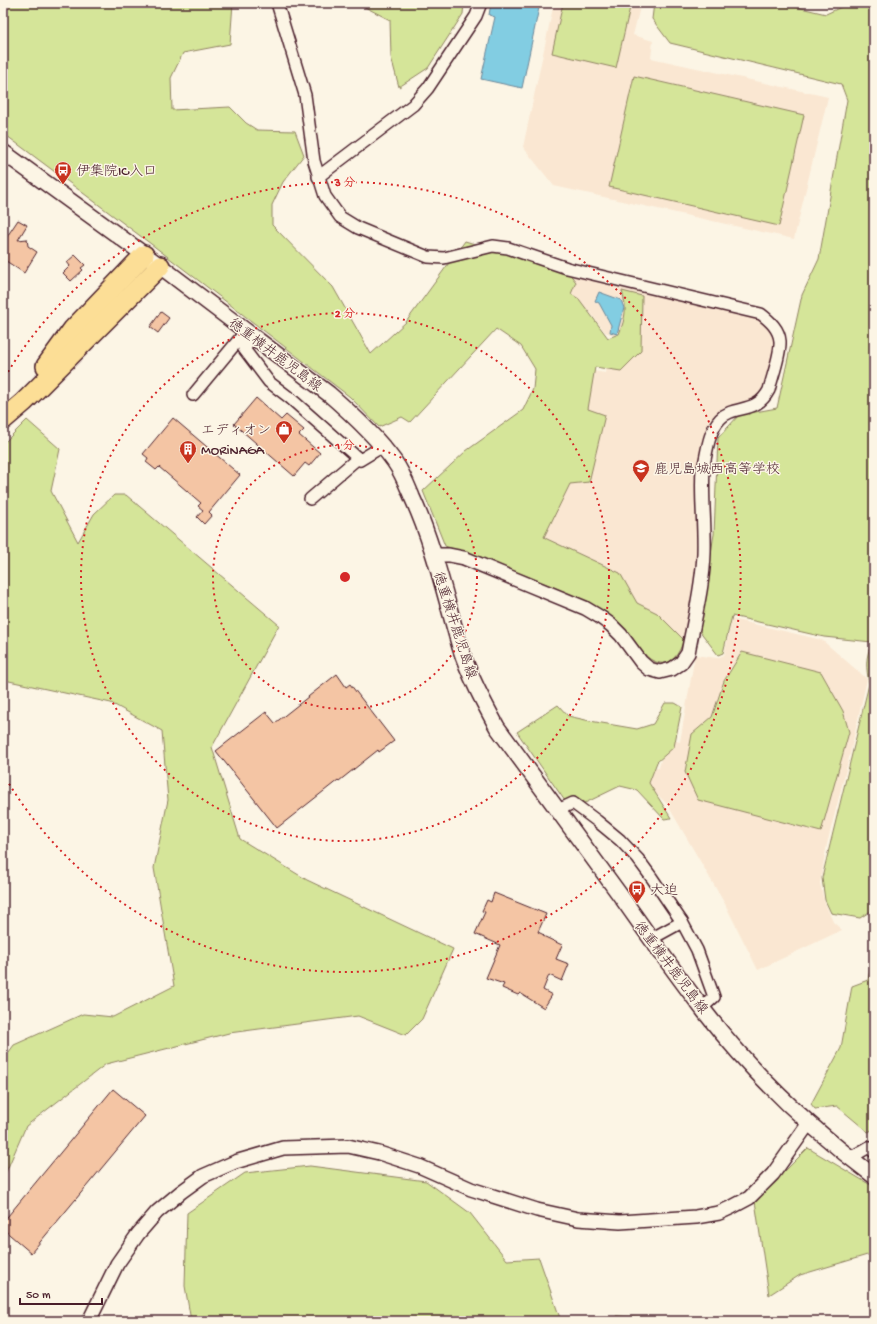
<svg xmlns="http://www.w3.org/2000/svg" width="877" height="1324" font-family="'Gochi Hand','Klee One',sans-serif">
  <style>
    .built { fill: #fae7d2 }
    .green { fill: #d5e599; stroke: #908262 }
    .water { fill: #82cde2; stroke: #6c8799 }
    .building { fill: #f4c5a4; stroke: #4a1f2b }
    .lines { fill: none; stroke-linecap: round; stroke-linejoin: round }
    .minor-casing { stroke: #4a1f2b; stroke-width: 14 }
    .tertiary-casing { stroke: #4a1f2b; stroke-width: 16 }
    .secondary-casing { stroke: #4a1f2b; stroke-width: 18 }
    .motorway-casing { stroke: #4a1f2b; stroke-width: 22 }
    .minor { stroke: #fcf5e5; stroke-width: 11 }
    .tertiary { stroke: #fcf5e5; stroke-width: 13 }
    .secondary { stroke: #fcf5e5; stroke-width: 15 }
    .motorway { stroke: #fcde96; stroke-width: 19 }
    .ring { fill: none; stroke: #d62828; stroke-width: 2; stroke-dasharray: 2 4 }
    .labels { text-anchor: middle; stroke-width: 3; stroke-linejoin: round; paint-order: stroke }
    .poi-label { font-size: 14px; fill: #4a1f2b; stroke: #fcf5e5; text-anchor: start }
    .street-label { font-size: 14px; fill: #4a1f2b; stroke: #fcf5e5 }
    .centre { fill: #d62828; stroke: #fcf5e5; stroke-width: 2 }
    .ring-label { font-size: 12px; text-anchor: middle; font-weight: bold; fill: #d62828; stroke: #fcf5e5; stroke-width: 3; stroke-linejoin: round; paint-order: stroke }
  </style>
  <rect width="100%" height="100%" fill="#fcf5e5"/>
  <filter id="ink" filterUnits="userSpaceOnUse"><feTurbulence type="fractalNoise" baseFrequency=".025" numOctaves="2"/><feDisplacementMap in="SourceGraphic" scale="8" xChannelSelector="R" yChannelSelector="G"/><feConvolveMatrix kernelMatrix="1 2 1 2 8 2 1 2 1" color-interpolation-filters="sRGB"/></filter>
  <g filter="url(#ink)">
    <g class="built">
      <path d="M554,3H641L633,35L653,41L651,58L828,97L794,239L554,186L523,147Z"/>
      <path d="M568,275L751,316L761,320L770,329L774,337V347L766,383L761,392L754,399L744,403L723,408L716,414L710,422L702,449L697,480L696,575L694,595L680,655L673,662L665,665H656L647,660L626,633L526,577L550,515L587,370L605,373L608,358L619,337L605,332L588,310L574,309L563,295Z"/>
      <path d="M732,619L822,640L867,679L851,750L827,844L820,883L824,900L833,922L842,930L758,970L725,904L667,804L652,790L623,768L651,766L659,768L666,738L680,742L695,655L717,658L724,655Z"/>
    </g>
    <g class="green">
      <path d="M3,3H233L230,44L183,53L171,78L172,110L230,107L246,123L257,130L295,131L304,155L283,182L272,205V225L333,287L371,354L406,322L465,241L568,272L576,282L571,294L579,299L608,338L619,334C626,316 627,309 622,291L642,296L641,351L621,371L595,367L588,409L605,415L589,482L570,484L544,537L547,539L620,573L637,603L657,613L684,640C680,650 674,665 660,663C645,661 639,645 630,635C622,626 613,618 603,611C587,600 569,594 551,586C516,571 481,559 445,546L423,491L466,451L523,410L533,389L535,369L521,346L496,329L410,422L402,417L379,427L350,397L155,247L3,133Z"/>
      <path d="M357,3H464L463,14L428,68L399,87L391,57L390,20Z"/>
      <path d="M563,3H631L616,68L552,53Z"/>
      <path d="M654,3H780L826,14L850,3H874V909L860,918L831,913L825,900L822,878L869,684C866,666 865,659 872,642L824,637L732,616L723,653L718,655L699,630L714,534L718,438L739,415L777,408L802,295L819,259L847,100L841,84L670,43L652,19Z"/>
      <path d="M634,76L804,115L779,226L609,187Z"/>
      <path d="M27,420L60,449L51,491L78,542L94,514L114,495H126L279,625L212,747L240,839L307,880L453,949L422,1019L406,1035L358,1016L229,1033L106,1064L26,1126L3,1179V1060L14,1045L83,1014L113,1017L174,986L154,868L168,800L162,731L111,703L9,681L3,678V444Z"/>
      <path d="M742,652L821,672L843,711L849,732L821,832L698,800L685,772L692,734L712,717L724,681Z"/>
      <path d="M665,703H675L682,707L674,747L657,762L649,783L671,818L664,819L637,790L620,786L585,803L575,797L565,801L517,732L558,705L568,716L590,721L637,729L653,724Z"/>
      <path d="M873,954L874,1129L868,1132L837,1106L815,1109L811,1104L841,1048L852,986L868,980Z"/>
      <path d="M808,1148L874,1187V1253L800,1275L769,1295L755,1201Z"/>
      <path d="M310,1166L426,1181L470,1213L507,1260L539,1258L561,1321H191L185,1286L187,1213L245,1173Z"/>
      <path d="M616,1316L682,1320V1321H616Z"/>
    </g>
    <g class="water">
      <path d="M491,3H540L522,88L481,79L495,17L489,15Z"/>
      <path d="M599,292L621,300L624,308L617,334L610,332L611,325L599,303L595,301Z"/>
    </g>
    <g class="building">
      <path d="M18,220L27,225L18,240L27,239L28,246L37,252L24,273L3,259V235L6,238Z"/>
      <path d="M75,255L85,265L81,268L83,270L71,281L63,273L70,266L67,262Z"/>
      <path d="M161,312L169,318L158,333L150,327Z"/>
      <path d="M256,398L281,420L286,415L304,430L299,435L320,453L309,466L305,463L294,476L234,424Z"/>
      <path d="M173,418L240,475L209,512L212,515L204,524L197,517L203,510L198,506L201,503L159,467L156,470L146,462L148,458L143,454Z"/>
      <path d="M337,674L346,687L350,684L394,741L379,752L378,750L339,781L338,780L277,828L216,751L266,712L275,723Z"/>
      <path d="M494,893L546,914L538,932L544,935L543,936L562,945L556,959L569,964L562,981L549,975L543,990L552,995L544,1008L520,993L518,995L502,988L504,984L486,978L500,945L475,934L485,912L482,911L487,900L491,902Z"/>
      <path d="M113,1089L145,1116L31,1253L3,1229V1222Z"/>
    </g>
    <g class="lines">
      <g class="minor-casing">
        <g id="minor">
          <path d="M277,3L305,95L314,161L325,196L340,217L358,228L428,257L444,258L493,246L508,248L567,268L761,314C770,321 779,329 780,341C781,354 772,377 769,390C756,415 734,404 720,419C708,432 707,453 703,469"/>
          <path d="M318,177L413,105L428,88L476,16L481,3"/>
          <path d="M253,337L244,349L269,382L290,398L360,460L383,446"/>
          <path d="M193,395L246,331"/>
          <path d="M310,499L358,458"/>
          <path d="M558,810L573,803L597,821L620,840L638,859L652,878L682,922L697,950L714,997L702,1008"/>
          <path d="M651,939L682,922"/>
          <path d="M850,1158L869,1147L874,1152"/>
        </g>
      </g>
      <g class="tertiary-casing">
        <g id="tertiary">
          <path d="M434,555H449L464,558L585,608L600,617L611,625L621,635L641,662L649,669L660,672L672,669L681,663L688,653C694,620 703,586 704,553C705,525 701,497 703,469"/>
          <path d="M89,1321L117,1264L138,1234L157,1212L181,1192L203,1176L235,1162L283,1148L348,1146L379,1153L419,1166L471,1189L537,1210L578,1219L620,1222L696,1217L719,1213L732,1207L749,1198L773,1174L809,1123"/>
        </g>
      </g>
      <g class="secondary-casing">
        <path id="secondary" d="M3,152L160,266L329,394C352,414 376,436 394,461C402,472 407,485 412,497C434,545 445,596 460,647C469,675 483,701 497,727C538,783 579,839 620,895C648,935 676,974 705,1012C753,1074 811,1129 874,1176"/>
      </g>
      <g class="motorway-casing">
        <g id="motorway">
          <path d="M46,366L73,329L144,255"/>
          <path d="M3,420L24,402L160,266"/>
        </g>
      </g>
      <use href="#minor" class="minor"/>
      <use href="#tertiary" class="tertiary"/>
      <use href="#secondary" class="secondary"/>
      <use href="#motorway" class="motorway"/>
    </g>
  </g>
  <g class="ring">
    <circle cx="345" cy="577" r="132"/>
    <circle cx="345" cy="577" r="264"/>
    <path d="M5 377A395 395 0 1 1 5 777"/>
  </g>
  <defs>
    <g id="bus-pin" transform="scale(0.9)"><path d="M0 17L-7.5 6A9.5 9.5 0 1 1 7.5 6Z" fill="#c8321e" stroke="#fcf5e5"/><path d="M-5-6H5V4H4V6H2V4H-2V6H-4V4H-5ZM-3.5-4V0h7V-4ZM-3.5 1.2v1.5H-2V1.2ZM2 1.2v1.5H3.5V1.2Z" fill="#fff"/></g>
    <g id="shop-pin" transform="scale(0.9)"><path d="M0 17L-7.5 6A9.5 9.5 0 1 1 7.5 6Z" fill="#c8321e" stroke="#fcf5e5"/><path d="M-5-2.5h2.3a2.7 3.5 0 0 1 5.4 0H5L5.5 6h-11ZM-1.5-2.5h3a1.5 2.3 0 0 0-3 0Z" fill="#fff"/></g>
    <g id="building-pin" transform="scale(0.9)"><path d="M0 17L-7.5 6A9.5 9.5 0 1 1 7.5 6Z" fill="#c8321e" stroke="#fcf5e5"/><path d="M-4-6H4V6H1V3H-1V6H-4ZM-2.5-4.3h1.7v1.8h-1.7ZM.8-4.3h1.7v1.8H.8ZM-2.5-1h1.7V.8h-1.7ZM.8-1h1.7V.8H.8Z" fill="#fff"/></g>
    <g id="school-pin" transform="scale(0.9)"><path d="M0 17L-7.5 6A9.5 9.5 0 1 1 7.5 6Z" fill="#c8321e" stroke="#fcf5e5"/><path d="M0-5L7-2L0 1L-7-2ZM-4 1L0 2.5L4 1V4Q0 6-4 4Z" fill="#fff"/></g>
  </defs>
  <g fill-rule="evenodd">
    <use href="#bus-pin" x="63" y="170"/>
    <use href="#shop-pin" x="284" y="429"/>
    <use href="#building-pin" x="188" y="449"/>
    <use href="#school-pin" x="641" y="468"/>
    <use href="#bus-pin" x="637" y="889"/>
  </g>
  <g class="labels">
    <g class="poi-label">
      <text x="76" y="175">伊集院IC入口</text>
      <text x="271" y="434" text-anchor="end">エディオン</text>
      <text x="201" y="454">MORiNAGA</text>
      <text x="654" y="473">鹿児島城西高等学校</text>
      <text x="650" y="894">大迫</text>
    </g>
    <g class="street-label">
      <text transform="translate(276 354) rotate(37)" y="5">徳重横井鹿児島線</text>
      <text transform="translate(456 625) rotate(72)" y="5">徳重横井鹿児島線</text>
      <text transform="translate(672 967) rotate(53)" y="5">徳重横井鹿児島線</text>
    </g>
  </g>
  <circle cx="345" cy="577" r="6" class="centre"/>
  <g class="ring-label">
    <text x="345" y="186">3 分</text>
    <text x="345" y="317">2 分</text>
    <text x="345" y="449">1 分</text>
  </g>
  <rect width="877" height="1324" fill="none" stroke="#fcf5e5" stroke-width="16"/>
  <rect x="8" y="8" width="861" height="1308" fill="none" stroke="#4a1f2b" stroke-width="1.5" filter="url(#ink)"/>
  <path d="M20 1298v6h82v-6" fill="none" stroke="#4a1f2b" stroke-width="2"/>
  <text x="26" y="1298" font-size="12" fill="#4a1f2b" stroke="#fcf5e5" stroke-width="3" paint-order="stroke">50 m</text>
</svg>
